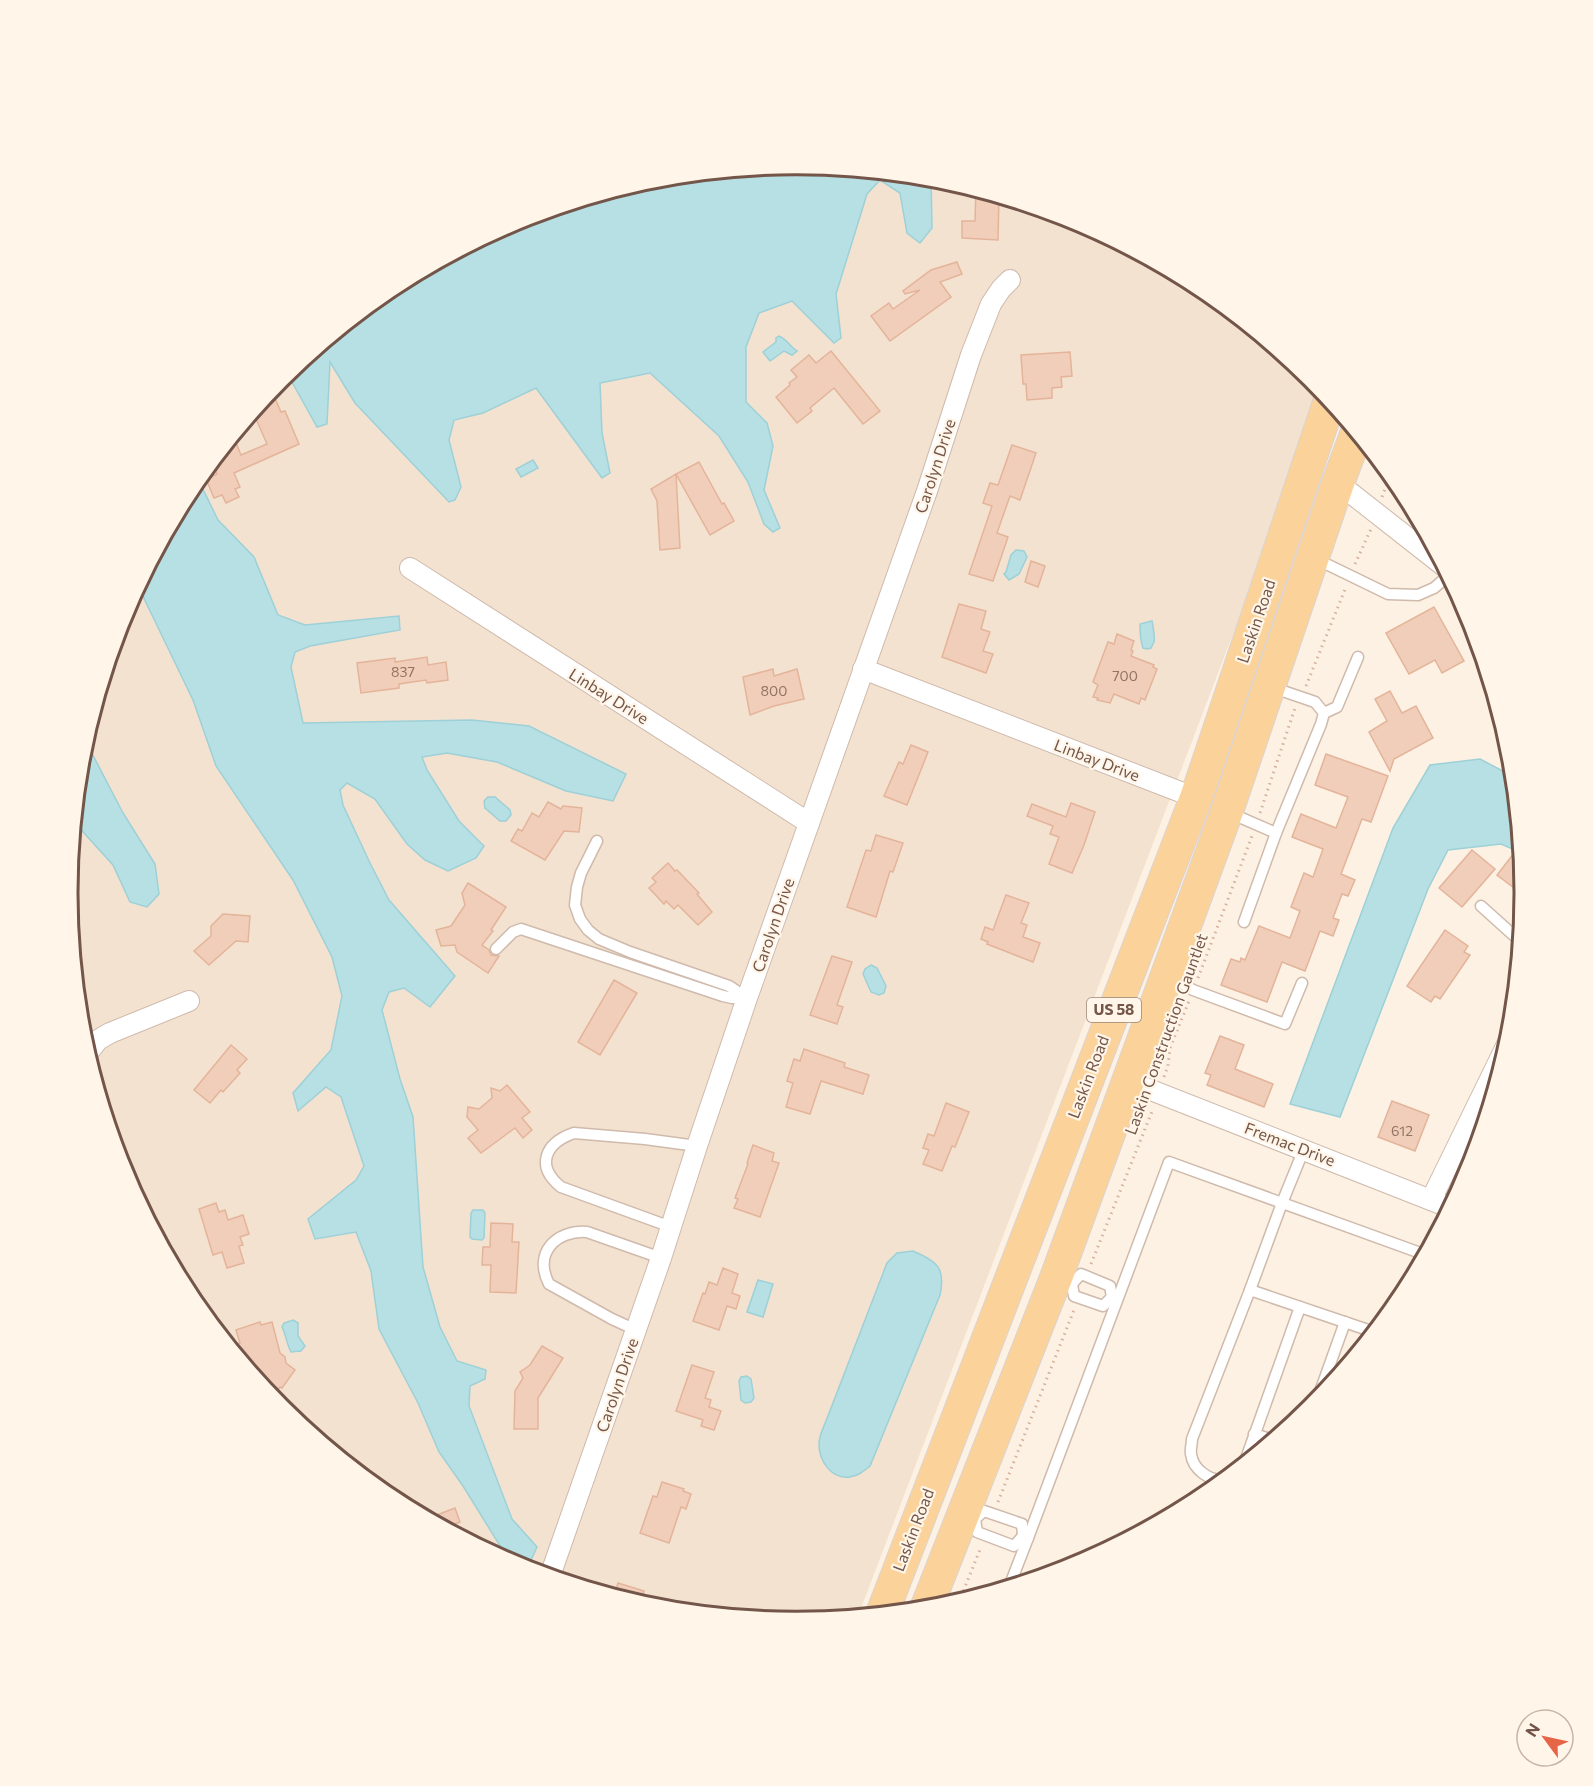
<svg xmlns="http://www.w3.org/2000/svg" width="1593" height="1786" font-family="Commissioner,sans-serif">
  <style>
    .residential { fill: #f3e2d0 }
    .water { fill: #b7e0e5; stroke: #9dd0d7; stroke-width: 1.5 }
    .building { fill: #f1ceba; stroke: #e4b49a; stroke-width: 1.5 }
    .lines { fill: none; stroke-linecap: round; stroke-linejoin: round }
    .service-casing { stroke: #cfbaac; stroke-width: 13 }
    .minor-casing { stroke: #cfbaac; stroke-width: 22 }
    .primary-casing { stroke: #dbd3d0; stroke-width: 34 }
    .path { stroke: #d6b19d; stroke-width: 3; stroke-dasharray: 1.5 4.5; stroke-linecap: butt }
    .service { stroke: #fff; stroke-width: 10 }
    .minor { stroke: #fff; stroke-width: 20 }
    .primary { stroke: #fbd39a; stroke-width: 32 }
    .labels { text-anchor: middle; stroke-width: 4.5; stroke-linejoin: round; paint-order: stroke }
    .number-label { font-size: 14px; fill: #927465 }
    .shield { fill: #fff5e8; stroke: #9d8679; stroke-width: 1.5 }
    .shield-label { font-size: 15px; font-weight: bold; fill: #735649 }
    .street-label { font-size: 16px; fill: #735649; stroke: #fff5e8 }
    .rim { fill: none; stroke: #735649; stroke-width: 3 }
  </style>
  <rect width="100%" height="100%" fill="#fcf1e2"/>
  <g class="residential">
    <path d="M931,177L939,178L1076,220L1202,287L1312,378L1325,393L858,1616L796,1622L654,1608L527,1569L537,1547L512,1519L469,1406L470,1386L485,1379L457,1361L440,1327L423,1267L413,1117L400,1079L382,1010L389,992L455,976L389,900L369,861L343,805L340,790L347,783L375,799L408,844L484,846L459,821L427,770L421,757L447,753L497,762L566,791L613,801L626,774L472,720L302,723L291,667L295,652L399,616L305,625L278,615L254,557L218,520L198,479L281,377L287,373L316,427L329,361L355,403L461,487L449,440L454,420L483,413L536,388L610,473L602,433L600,383L650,373L719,436L748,482L764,524L773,531L780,528L764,490L773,446L767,423L746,402V347L759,313L792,300L835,343L841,338L836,294L867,194L880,180L900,193L907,233L932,228Z"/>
    <path d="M138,586L193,700L216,766L293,880L332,957L342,996L331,1050L293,1093L326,1086L341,1096L364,1166L356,1180L308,1219L315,1239L356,1232L371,1271L379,1329L418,1403L439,1452L463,1486L510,1562L391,1499L281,1408L190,1298L123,1172L81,1035L68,893L74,822L113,865L130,902L155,864L123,813L85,740L123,614Z"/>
  </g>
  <g class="water">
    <path d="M797,164L931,177L932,228L920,243L907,233L900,193L880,180L867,194L836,294L841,338L834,343L792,301L759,313L746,347V402L767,423L773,446L764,490L780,528L773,532L764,524L748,482L719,436L650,373L600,383L602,433L610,473L602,478L536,388L483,413L454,420L449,440L461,487L455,500L449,502L355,403L330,362L327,424L317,427L287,373L392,287L518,219L655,178Z"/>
    <path d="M779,336C787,339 790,347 797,351L792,355L784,351L770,361L763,352L776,342V338Z"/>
    <path d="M533,460L538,468L521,477L516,469Z"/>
    <path d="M198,479L218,520L254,557L278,615L305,625L399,616L400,630L310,646L295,652L291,667L303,723L472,720L529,726L626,774L613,801L566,791L497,762L447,753L422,757L427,770L459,821L484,846L476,858L448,871L425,860L407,844L375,799L347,783L340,790L343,805L369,861L389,900L455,976L430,1007L404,988L389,992L382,1010L400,1079L413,1117L423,1267L440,1327L457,1361L486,1370L485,1379L470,1386L469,1406L512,1519L537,1547L527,1569L510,1562L463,1486L439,1452L418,1403L379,1329L371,1271L356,1232L315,1239L308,1219L356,1180L364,1166L341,1097L326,1087L298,1111L293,1093L331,1050L342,996L332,957L293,880L216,766L193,700L138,586L191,488Z"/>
    <path d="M1016,550L1024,551L1027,557L1019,574L1009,580L1004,574L1006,572L1011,555Z"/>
    <path d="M1152,621C1153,625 1155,638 1154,642L1151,648L1147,649L1143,648C1140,640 1140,632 1140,624Z"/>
    <path d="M85,740L123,813L155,864L159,894L147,907L130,902L113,865L74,822L82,750Z"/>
    <path d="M1480,759L1514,777L1522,853L1501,844L1448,850L1428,889L1340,1117L1290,1104L1393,828L1430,765Z"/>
    <path d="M488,797H495L510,810L511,815L506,821H500L485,808L484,801Z"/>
    <path d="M871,965L877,968L886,986L884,993L879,995L871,992L863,974L865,969Z"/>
    <path d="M473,1210H483L485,1213L484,1238L482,1240L472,1239L470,1237L471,1213Z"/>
    <path d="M913,1251C937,1261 946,1268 940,1295L870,1466C864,1471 858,1476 850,1477C831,1480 819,1460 819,1444C819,1436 823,1428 826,1421L887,1263L897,1253Z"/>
    <path d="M758,1280L773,1284L763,1317L747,1312Z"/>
    <path d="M293,1320L298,1323V1336L305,1346L301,1351L291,1352C287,1345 286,1335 282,1327L284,1323Z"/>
    <path d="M747,1376L751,1379L754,1398L751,1402L745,1403L741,1400L739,1381L741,1377Z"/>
  </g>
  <g class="building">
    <path d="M976,189L999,196L998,240L962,238V221H975Z"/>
    <path d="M957,262L962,274L940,282L951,297L890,341L871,316L889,303L893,309L920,290L905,294L903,291L931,270Z"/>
    <path d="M831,351L880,411L863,424L834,388L810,408L812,411L797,423L776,397L790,385L789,383L797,377L791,370L809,355L816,363Z"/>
    <path d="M1070,352L1072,376L1061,377L1062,387L1052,388V398L1027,400L1026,384H1023L1021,355Z"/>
    <path d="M271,389L281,412L285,411L299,444L234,473L240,487L235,489L239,497L226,503L222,495L214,498L206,479L217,474L212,461L233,436L241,455L267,444L253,412Z"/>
    <path d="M1012,445L1036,453L1020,500L1010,496L997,533L1008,537L993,581L969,574L992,506L983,503L990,483L998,485Z"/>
    <path d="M699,462L722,504L724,503L734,521L710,535L676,474Z"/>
    <path d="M676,474L680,548L660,550L657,501L651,489Z"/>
    <path d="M1031,561L1045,566L1038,587L1025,582Z"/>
    <path d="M959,604L986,611L981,629L990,632L983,651L993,654L986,673L942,657Z"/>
    <path d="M1434,607L1464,661L1442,673L1435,660L1409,674L1386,633Z"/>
    <path d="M1117,634L1134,641L1131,650L1133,651L1131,656L1154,665L1153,667L1157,669L1145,700L1141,698L1139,704L1114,694L1110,703L1097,700L1098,698L1093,697L1098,685L1093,682L1108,642L1114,644Z"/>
    <path d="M427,657L428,665L446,662L448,680L427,683L426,680L399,684V688L361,693L357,663L395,658V662Z"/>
    <path d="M773,669L774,676L797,669L804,699L774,706L750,715L743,677Z"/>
    <path d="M1390,691L1402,713L1416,706L1433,738L1394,759L1390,771L1369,732L1387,721L1375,699Z"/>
    <path d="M911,745L928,752L907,805L884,796L899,762L903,764Z"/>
    <path d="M1326,754L1388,776L1371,822L1362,819L1341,874L1355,880L1348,896L1342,894L1333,918L1339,920L1333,936L1320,931L1305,971L1282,962L1267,1002L1221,985L1231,959L1240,962L1241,958L1245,960L1259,926L1290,938L1300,911L1291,907L1304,873L1313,877L1323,849L1292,837L1301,814L1336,828L1348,797L1315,785Z"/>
    <path d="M548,802L561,809L563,806L582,808L579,832L564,831L545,860L511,841L518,829L522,831L532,813L539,817Z"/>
    <path d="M1071,803L1095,812L1084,845L1072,873L1049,864L1059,837L1050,834L1053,826L1027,816L1032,804L1066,817Z"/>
    <path d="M876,835L903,843L893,872L890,871L876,917L847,907L866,850L871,851Z"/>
    <path d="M1521,844L1526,893L1525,896L1497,875Z"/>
    <path d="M1472,850L1495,869L1462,907L1439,888Z"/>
    <path d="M668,863L675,871L677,870L699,893L697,894L712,912L698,925L678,905L674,909L666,901L664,904L649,888L656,882L652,878Z"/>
    <path d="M468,883L506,907L491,930L493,931L482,945L489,950L491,955L499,956L488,973L457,952L455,945L441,946L436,930L451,926L465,905L462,893Z"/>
    <path d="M1006,895L1029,903L1021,923L1027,925L1023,937L1040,943L1033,962L987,944L988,942L981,939L985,927L993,930Z"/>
    <path d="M223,914L250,916L248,942L236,941L209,965L194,951L211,936V926Z"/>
    <path d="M1445,930L1468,946L1464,952L1470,955L1440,999L1435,996L1431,1002L1407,986Z"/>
    <path d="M832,956L852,962L837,1005L843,1007L837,1024L810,1015Z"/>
    <path d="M614,980L637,993L600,1055L578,1042Z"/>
    <path d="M1220,1036L1244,1045L1235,1069L1273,1084L1264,1107L1207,1085L1211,1075L1205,1073Z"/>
    <path d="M231,1045L247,1059L237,1070L240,1073L223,1092L221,1090L210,1103L194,1090Z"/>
    <path d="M804,1049L845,1063L844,1067L869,1075L863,1094L821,1081L810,1114L786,1107L793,1083L787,1081L794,1059L800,1061Z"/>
    <path d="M507,1085L530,1112L522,1118L532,1130L523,1138L515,1128L481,1153L468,1138L478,1130L467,1117L468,1107L479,1109L492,1098L491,1088L500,1091Z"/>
    <path d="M1392,1101L1429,1115L1415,1151L1378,1137Z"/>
    <path d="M946,1103L969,1112L955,1147L952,1146L942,1171L923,1164L929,1150L923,1148L928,1134L934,1136Z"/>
    <path d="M753,1145L774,1153L772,1161L779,1163L760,1217L734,1208L738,1199L735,1198L748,1164L747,1163Z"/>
    <path d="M216,1203L219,1212L225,1210L228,1220L243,1215L249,1234L240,1237L243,1245L239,1246L244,1263L227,1268L222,1252L213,1255L199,1209Z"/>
    <path d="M491,1223L513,1224L512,1242H519L516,1293L490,1292L491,1265H482L483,1247H490Z"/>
    <path d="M723,1268L738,1274L732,1293L740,1296L736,1309L727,1306L719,1330L693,1321L703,1293L705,1294L709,1282L717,1285Z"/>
    <path d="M260,1322L261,1325L272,1322L280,1353L285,1357L286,1363L295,1370L282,1388L280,1387L272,1397L236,1353L233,1345L240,1343L236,1330Z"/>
    <path d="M542,1346L563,1358L538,1398V1429H514L515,1391L523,1378L520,1372L530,1365Z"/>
    <path d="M692,1365L714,1372L705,1398L711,1400L709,1407L721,1411L714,1430L701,1426L703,1420L676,1411Z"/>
    <path d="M662,1482L684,1489L683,1491L691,1494L686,1509L681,1507L669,1543L640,1533L653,1496L657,1497Z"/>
    <path d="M455,1508L460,1522L445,1528L441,1525L437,1515Z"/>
    <path d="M618,1583L644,1591L640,1604L614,1596Z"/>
  </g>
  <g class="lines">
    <g class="service-casing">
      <g id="service">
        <path d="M1316,559L1388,594L1418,595L1434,588L1449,575"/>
        <path d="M1324,713L1337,707L1358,657"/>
        <path d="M1230,813L1276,833"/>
        <path d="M597,841L581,873L577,887L575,905L580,919L588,930L599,939L630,952L729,986L747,998"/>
        <path d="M1481,906L1521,942"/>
        <path d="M1244,922L1276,833L1321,724L1324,713L1315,702L1271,687"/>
        <path d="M496,949L513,932L521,929L723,996L732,998H747"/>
        <path d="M1170,976L1193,990L1285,1024L1302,983"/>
        <path d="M671,1227L561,1187C535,1166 545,1143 574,1133L645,1139L697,1146"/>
        <path d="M1072,1284L1074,1296L1103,1306L1112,1297"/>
        <path d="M1072,1284L1081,1274L1110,1286L1112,1297"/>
        <path d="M1250,1290L1282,1203L1304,1149"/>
        <path d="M636,1330L612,1319L549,1284C533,1253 556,1230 587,1232L661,1258"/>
        <path d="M1316,1403L1345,1322"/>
        <path d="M1254,1434L1273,1440"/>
        <path d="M1240,1468L1247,1456L1300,1307"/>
        <path d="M1224,1480C1210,1481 1193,1470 1191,1454C1190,1450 1192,1444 1192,1439L1250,1290L1374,1332"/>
        <path d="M975,1519L984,1511L1022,1524L1023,1536L1028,1538L1009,1587"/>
        <path d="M975,1519L977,1532L1014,1546L1023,1536"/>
        <path d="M1028,1538L1169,1162L1426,1255"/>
      </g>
    </g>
    <g class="minor-casing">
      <g id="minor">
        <path d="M1338,483L1445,567"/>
        <path d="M410,568L809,823"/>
        <path d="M863,669L1196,798"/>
        <path d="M87,1054L98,1040L110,1033L189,1001"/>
        <path d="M1128,1081L1451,1208"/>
        <path d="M1431,1200L1512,1034"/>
        <path d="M550,1576L661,1258L697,1146L747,998L927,491L971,355L991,304L1001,289L1010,280"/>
      </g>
    </g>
    <g class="primary-casing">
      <g id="primary">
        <path d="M926,1609L1056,1278L1227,811L1338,483L1357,432"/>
        <path d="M882,1614L1196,798L1330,400"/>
      </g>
    </g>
    <g class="path">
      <path d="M1382,497L1391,473"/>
      <path d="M1355,564L1371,529"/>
      <path d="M1306,686L1346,587"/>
      <path d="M1260,813L1295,708"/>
      <path d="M1198,978L1252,836"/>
      <path d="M1164,1077L1168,1066L1170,1048L1189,1001"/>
      <path d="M1091,1264L1153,1109"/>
      <path d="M998,1502L1074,1310"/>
      <path d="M959,1602L981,1547"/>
    </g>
    <use href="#service" class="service"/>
    <use href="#minor" class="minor"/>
    <use href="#primary" class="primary"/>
  </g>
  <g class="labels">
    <g class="number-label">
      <text x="403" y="677">837</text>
      <text x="1125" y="681">700</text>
      <text x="774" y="696">800</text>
      <text x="1402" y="1136">612</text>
    </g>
    <rect class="shield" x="1087" y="998" width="54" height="24" rx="4.5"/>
    <g class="shield-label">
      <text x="1114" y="1015">US 58</text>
    </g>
    <g class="street-label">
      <text transform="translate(935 466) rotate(-72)" y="6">Carolyn Drive</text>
      <text transform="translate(1256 621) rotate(-71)" y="6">Laskin Road</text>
      <text transform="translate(609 696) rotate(32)" y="6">Linbay Drive</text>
      <text transform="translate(1097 760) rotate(21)" y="6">Linbay Drive</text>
      <text transform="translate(773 925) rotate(-71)" y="6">Carolyn Drive</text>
      <text transform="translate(1166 1034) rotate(-70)" y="6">Laskin Construction Gauntlet</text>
      <text transform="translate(1088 1077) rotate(-69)" y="6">Laskin Road</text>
      <text transform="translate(1290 1144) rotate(21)" y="6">Fremac Drive</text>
      <text transform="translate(617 1385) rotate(-71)" y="6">Carolyn Drive</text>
      <text transform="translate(913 1530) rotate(-69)" y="6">Laskin Road</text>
    </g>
  </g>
  <path d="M0 0H1593V1786H0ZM78 893a718 718 0 1 1 1436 0a718 718 0 1 1-1436 0Z" fill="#fff5e8" fill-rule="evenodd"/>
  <path class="rim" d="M78 893a718 718 0 1 1 1436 0a718 718 0 1 1-1436 0Z"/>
  <g transform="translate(1545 1738) rotate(303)"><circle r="28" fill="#fff5e8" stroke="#c7b5a8" stroke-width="1.5"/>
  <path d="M0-4.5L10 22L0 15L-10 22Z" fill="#e66547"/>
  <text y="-9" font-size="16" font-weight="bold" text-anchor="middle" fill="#735649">N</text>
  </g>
</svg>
